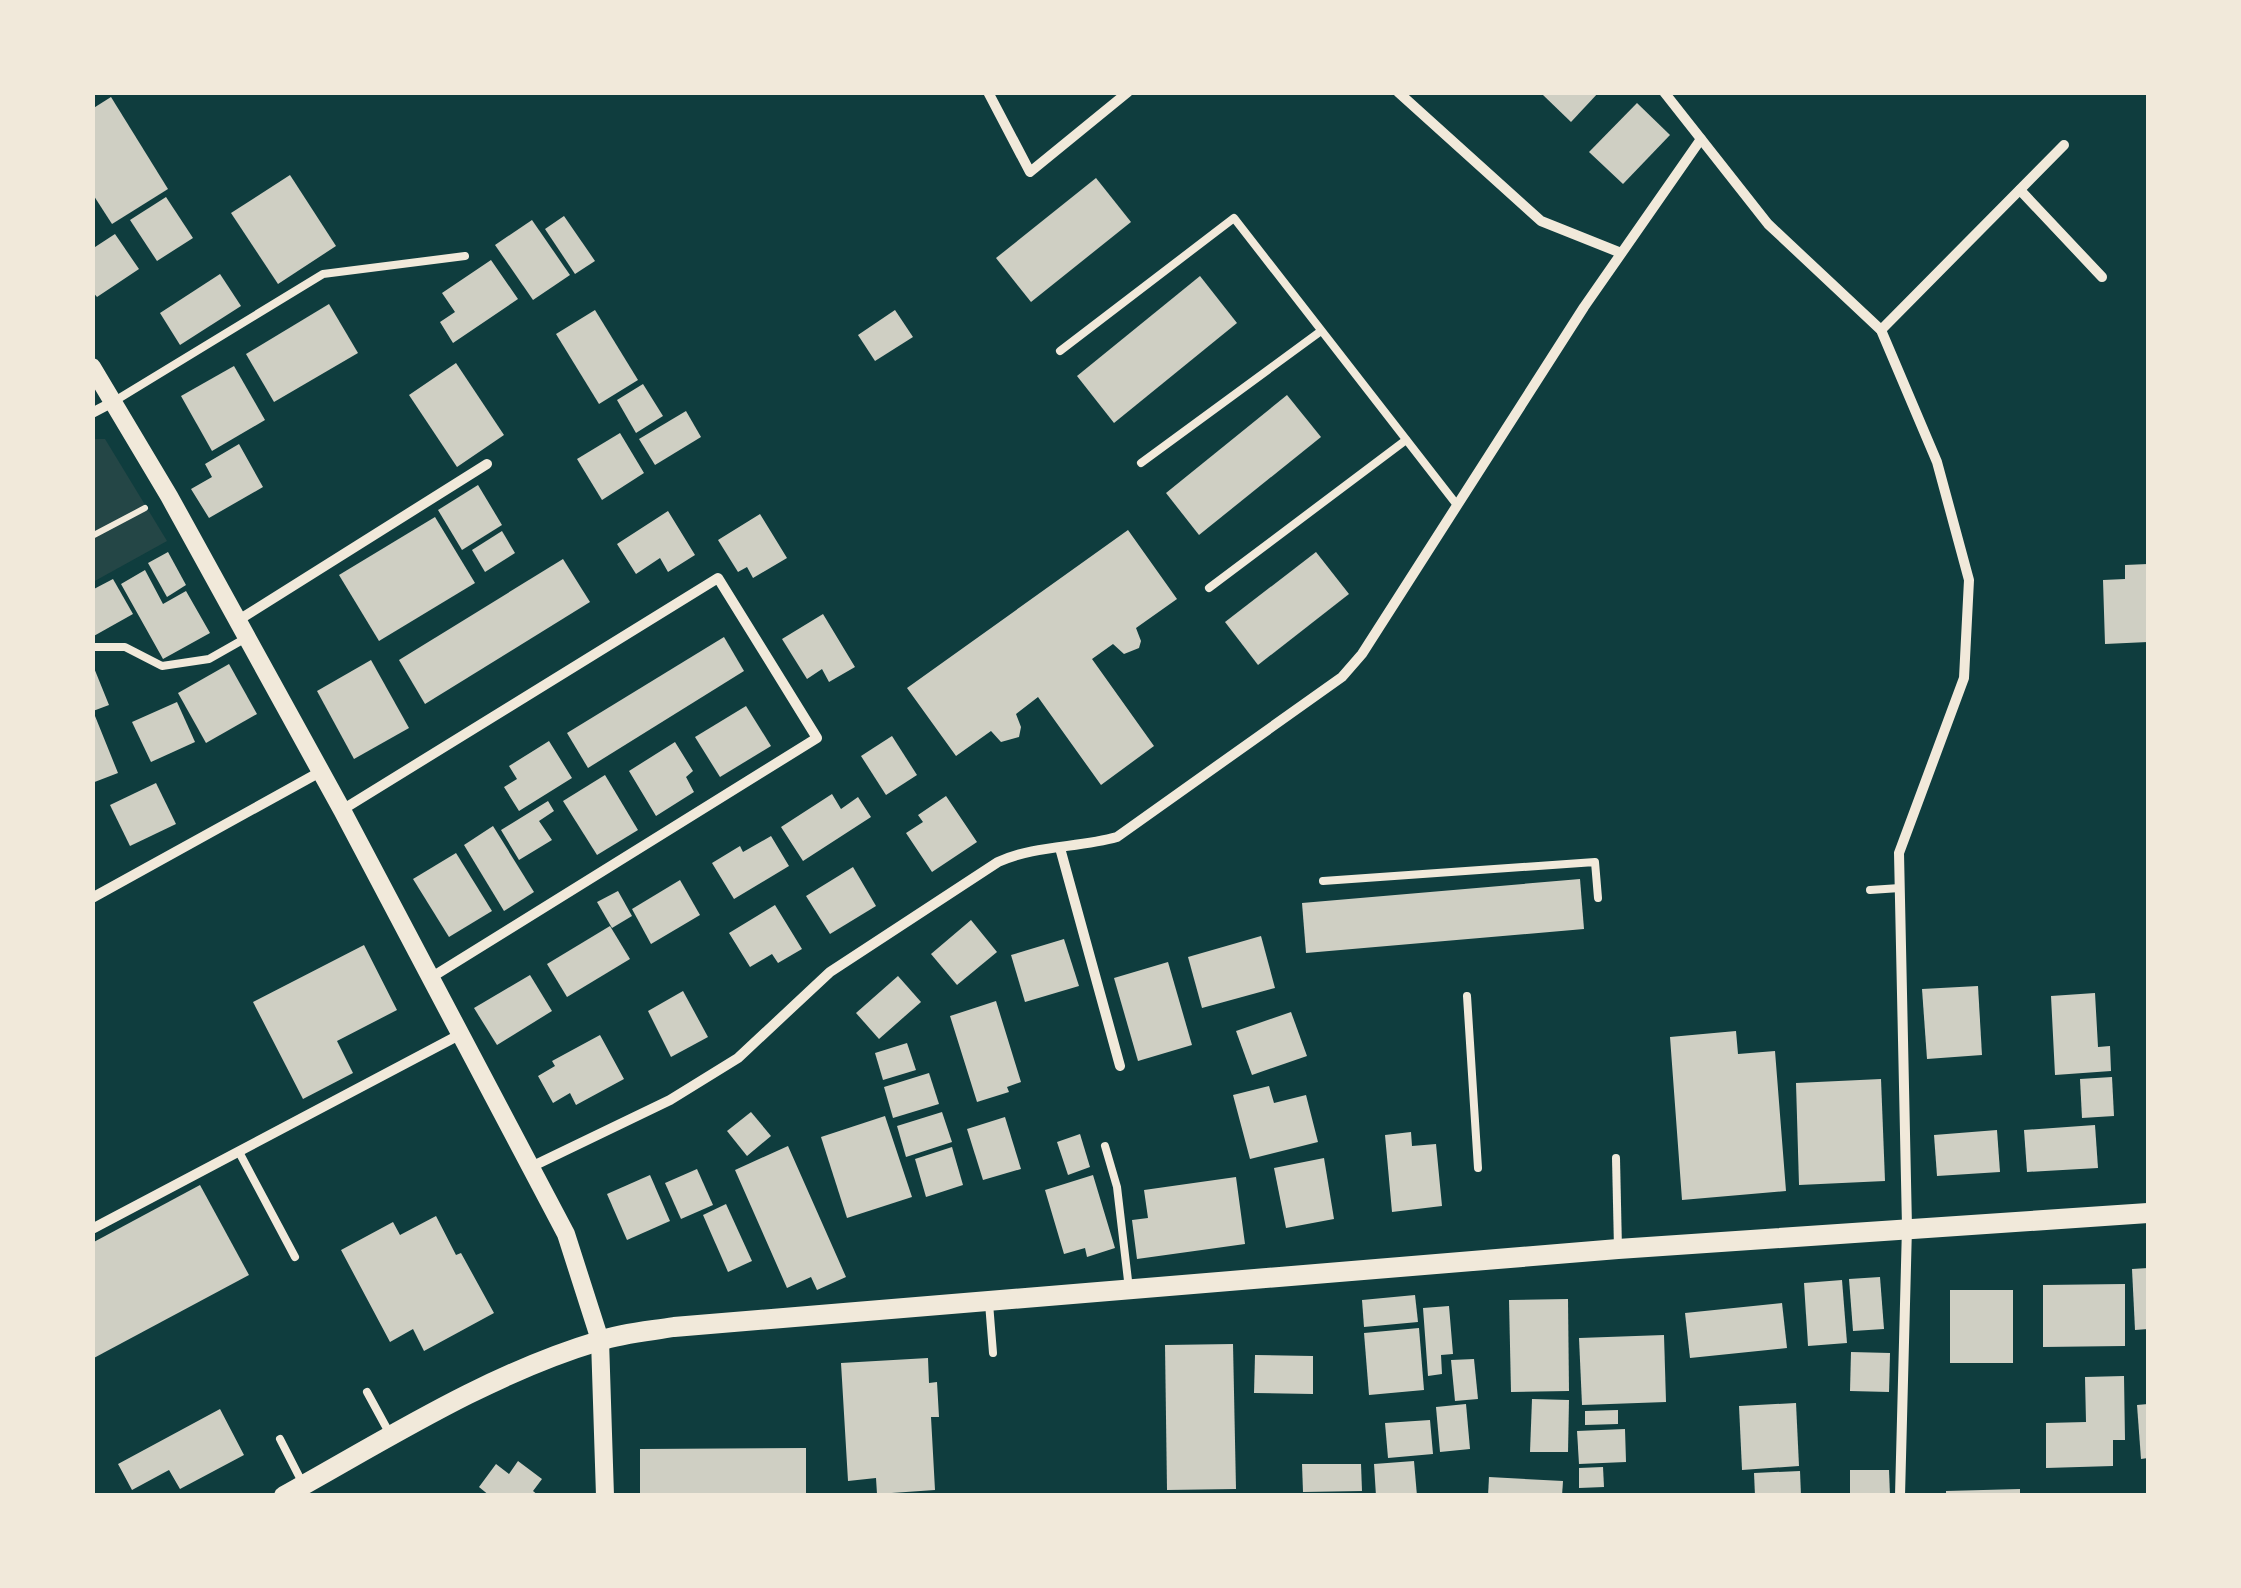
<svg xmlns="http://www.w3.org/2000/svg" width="2241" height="1588" font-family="Montserrat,sans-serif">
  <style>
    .green { fill: #244646 }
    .building { fill: #cfcfc3 }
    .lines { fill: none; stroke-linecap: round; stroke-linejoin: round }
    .path { stroke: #f1e9da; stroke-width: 6 }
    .service { stroke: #f1e9da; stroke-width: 8 }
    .minor { stroke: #f1e9da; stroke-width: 10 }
    .tertiary { stroke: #f1e9da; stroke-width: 18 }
    .secondary { stroke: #f1e9da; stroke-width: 20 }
  </style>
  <rect width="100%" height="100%" fill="#0f3d3e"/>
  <path class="green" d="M93,439H105L167,541L93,582Z"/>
  <g class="building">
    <path d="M1545,92H1599L1571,122L1543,95Z"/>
    <path d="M111,97L168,189L112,224L92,193V109Z"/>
    <path d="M1637,103L1670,135L1623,184L1589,152Z"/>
    <path d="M290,175L336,246L278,284L231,213Z"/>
    <path d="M1096,178L1131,222L1031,302L996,258Z"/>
    <path d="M166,197L193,238L157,261L130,220Z"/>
    <path d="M564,216L595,261L575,274L545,229Z"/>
    <path d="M532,220L570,275L533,300L495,245Z"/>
    <path d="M115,234L139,269L97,297L92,291V249Z"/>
    <path d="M491,260L518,299L453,343L440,322L455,312L442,293Z"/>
    <path d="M220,274L241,306L180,345L160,313Z"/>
    <path d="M1200,276L1237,323L1114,423L1077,376Z"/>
    <path d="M329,304L358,353L274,402L246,354Z"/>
    <path d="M595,310L638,380L599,404L556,334Z"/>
    <path d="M895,310L913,337L875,361L858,335Z"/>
    <path d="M456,363L504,435L457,467L409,395Z"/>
    <path d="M234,366L265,420L212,451L181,396Z"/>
    <path d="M643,384L663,416L636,433L617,400Z"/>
    <path d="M1287,395L1321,437L1199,535L1166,493Z"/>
    <path d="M686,411L701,437L655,465L639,439Z"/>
    <path d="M620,433L644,473L602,500L577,459Z"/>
    <path d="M239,444L263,487L209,518L191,489L212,477L205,464Z"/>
    <path d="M478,485L502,525L462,550L438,510Z"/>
    <path d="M668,511L695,555L668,572L660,558L636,574L617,544Z"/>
    <path d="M760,514L787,558L753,578L747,567L738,572L718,540Z"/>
    <path d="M435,517L475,583L379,641L339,575Z"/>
    <path d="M1128,530L1177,599L1136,628L1141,641L1139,648L1124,654L1113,644L1092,659L1154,746L1101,785L1038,697L1016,714L1021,727L1019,737L1001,742L991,731L956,756L907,688Z"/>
    <path d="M502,531L515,553L485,572L472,550Z"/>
    <path d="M168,552L186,585L167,597L148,563Z"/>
    <path d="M1316,552L1349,594L1258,665L1225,622Z"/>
    <path d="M563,559L590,602L425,704L399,660Z"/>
    <path d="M2148,564V642L2105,644L2103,580L2125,579V565Z"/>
    <path d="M145,570L163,604L186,591L210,633L163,659L121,584Z"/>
    <path d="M113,579L133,614L92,637V590Z"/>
    <path d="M823,614L855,667L829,682L822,669L807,679L782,639Z"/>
    <path d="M724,637L744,671L588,768L567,733Z"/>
    <path d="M371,660L409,728L354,759L317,691Z"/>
    <path d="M92,663L109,705L93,711L118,773L92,783Z"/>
    <path d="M229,664L257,714L206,743L178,693Z"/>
    <path d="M177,702L195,742L151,762L132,722Z"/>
    <path d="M746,706L771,746L720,777L695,737Z"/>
    <path d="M892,736L917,775L886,795L861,756Z"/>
    <path d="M549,741L572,778L519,811L504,787L517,779L509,766Z"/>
    <path d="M675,742L693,771L686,777L694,792L656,816L629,771Z"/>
    <path d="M605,775L638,830L597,855L563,801Z"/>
    <path d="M156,783L176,824L130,846L110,805Z"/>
    <path d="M832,794L841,809L858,797L871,817L803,861L781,827Z"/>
    <path d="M946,796L977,842L932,872L906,833L923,822L918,815Z"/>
    <path d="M548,801L554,811L539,821L552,840L519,860L501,830Z"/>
    <path d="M493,826L534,892L504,911L464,845Z"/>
    <path d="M771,836L789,866L734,899L712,863L740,846L743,852Z"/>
    <path d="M456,853L492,911L449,937L413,879Z"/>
    <path d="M853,867L876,906L830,934L806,896Z"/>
    <path d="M1580,879L1584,929L1306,953L1302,903Z"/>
    <path d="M680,880L700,915L651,944L632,909Z"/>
    <path d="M618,891L632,916L612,928L597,902Z"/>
    <path d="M775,905L802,949L778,963L772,954L750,967L729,933Z"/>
    <path d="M971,920L997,952L957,985L931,954Z"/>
    <path d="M610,926L630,959L567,997L547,964Z"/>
    <path d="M1261,936L1275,988L1202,1008L1188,957Z"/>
    <path d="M1064,939L1079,986L1025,1002L1011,955Z"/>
    <path d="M364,945L397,1010L337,1041L353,1073L303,1099L253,1002Z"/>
    <path d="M1168,962L1192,1045L1138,1061L1114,978Z"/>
    <path d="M530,975L552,1011L497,1045L474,1008Z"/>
    <path d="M898,976L921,1002L879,1039L856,1013Z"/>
    <path d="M1978,986L1982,1055L1927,1059L1922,989Z"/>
    <path d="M683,991L708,1037L671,1057L648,1011Z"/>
    <path d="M2095,993L2098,1047L2110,1046L2111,1071L2055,1075L2051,996Z"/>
    <path d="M996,1001L1021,1082L1007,1087L1009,1092L977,1102L950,1016Z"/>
    <path d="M1291,1012L1307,1056L1252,1075L1236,1031Z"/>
    <path d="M1736,1031L1738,1054L1775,1051L1786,1191L1682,1200L1670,1037Z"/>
    <path d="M600,1035L624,1079L576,1105L570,1093L553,1103L538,1076L555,1066L552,1061Z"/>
    <path d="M907,1043L916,1070L883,1080L875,1053Z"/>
    <path d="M929,1073L939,1104L893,1118L884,1087Z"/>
    <path d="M2112,1077L2114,1116L2082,1118L2080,1079Z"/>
    <path d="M1881,1079L1885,1181L1799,1185L1796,1083Z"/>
    <path d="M1269,1086L1274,1103L1306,1095L1318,1142L1250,1159L1233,1095Z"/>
    <path d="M751,1112L771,1136L747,1156L727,1131Z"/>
    <path d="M942,1112L952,1142L906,1157L897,1126Z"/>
    <path d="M885,1116L912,1197L847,1218L821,1137Z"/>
    <path d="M1005,1117L1021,1169L983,1180L967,1129Z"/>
    <path d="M2095,1125L2098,1168L2027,1172L2024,1130Z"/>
    <path d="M1997,1130L2000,1172L1937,1176L1934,1135Z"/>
    <path d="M1411,1132L1412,1146L1436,1144L1442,1206L1392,1212L1385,1135Z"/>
    <path d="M1080,1134L1090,1167L1068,1175L1057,1142Z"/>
    <path d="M788,1146L846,1277L817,1290L811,1277L787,1288L735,1170Z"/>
    <path d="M952,1147L963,1185L926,1197L915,1159Z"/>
    <path d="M1324,1158L1334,1219L1286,1228L1274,1168Z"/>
    <path d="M697,1169L713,1205L681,1219L665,1183Z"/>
    <path d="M650,1175L670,1221L627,1240L607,1194Z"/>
    <path d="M1093,1175L1115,1248L1087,1257L1085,1248L1064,1254L1045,1190Z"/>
    <path d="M1236,1177L1245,1244L1137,1259L1132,1220L1148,1218L1144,1190Z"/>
    <path d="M200,1185L249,1275L92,1359V1243Z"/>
    <path d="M726,1204L752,1261L728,1272L703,1215Z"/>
    <path d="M436,1216L456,1255L461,1253L494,1313L424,1351L413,1329L390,1342L341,1250L393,1222L400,1235Z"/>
    <path d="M2148,1268V1329L2135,1330L2132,1269Z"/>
    <path d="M1880,1277L1884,1329L1853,1331L1849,1279Z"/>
    <path d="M1842,1280L1847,1343L1808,1346L1804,1283Z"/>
    <path d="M2125,1284V1346L2043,1347V1285Z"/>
    <rect x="1950" y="1290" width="63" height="73"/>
    <path d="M1415,1295L1418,1322L1364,1327L1362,1300Z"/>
    <path d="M1568,1299L1569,1391L1511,1392L1509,1300Z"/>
    <path d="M1782,1303L1787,1348L1690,1358L1685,1313Z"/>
    <path d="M1449,1306L1453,1354L1441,1355L1442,1374L1428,1376L1423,1308Z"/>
    <path d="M1419,1328L1424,1390L1369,1395L1364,1333Z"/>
    <path d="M1664,1335L1666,1402L1582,1405L1579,1338Z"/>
    <path d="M1233,1344L1236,1489L1167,1490L1165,1345Z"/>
    <path d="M1851,1352L1890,1353L1889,1392L1850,1391Z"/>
    <path d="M1255,1355L1313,1356V1394L1254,1393Z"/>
    <path d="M928,1358L929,1383L937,1382L939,1417H931L935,1490L877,1494L876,1478L848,1481L841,1363Z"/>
    <path d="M1474,1359L1478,1399L1455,1401L1451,1360Z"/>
    <path d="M2124,1376L2125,1440H2113V1466L2046,1468V1423L2086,1422L2085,1377Z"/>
    <path d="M1532,1399L1569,1400L1568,1452H1530Z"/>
    <path d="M1796,1403L1799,1466L1742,1470L1739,1406Z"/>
    <path d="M1466,1404L1470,1449L1440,1452L1436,1407Z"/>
    <path d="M2148,1404V1458L2141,1459L2137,1405Z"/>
    <path d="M220,1409L244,1455L180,1489L169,1470L132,1490L118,1464Z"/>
    <path d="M1618,1410V1424L1585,1425V1411Z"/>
    <path d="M1430,1420L1433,1454L1388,1458L1385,1423Z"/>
    <path d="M1625,1429L1626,1462L1579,1464L1577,1431Z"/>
    <path d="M806,1448V1496H640V1449Z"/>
    <path d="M518,1461L542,1479L533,1491L539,1496H490L479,1487L496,1464L509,1474Z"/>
    <path d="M1414,1461L1417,1496H1376L1374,1464Z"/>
    <path d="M1302,1464H1361L1362,1491L1303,1492Z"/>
    <path d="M1603,1467L1604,1487L1579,1488V1468Z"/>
    <path d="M1850,1470H1889L1890,1496H1850Z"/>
    <path d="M1800,1471L1801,1496H1755L1754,1473Z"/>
    <path d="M1489,1477L1563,1481L1562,1496H1488Z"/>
    <path d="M2020,1489V1496H1946V1491Z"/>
  </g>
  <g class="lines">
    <path class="path" d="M92,536L145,508"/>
    <g class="service">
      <path d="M1060,351L1234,218L1457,505"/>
      <path d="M113,402L323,274L465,256"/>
      <path d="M1141,463L1321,331"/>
      <path d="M1209,588L1406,440"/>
      <path d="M92,647H125L162,666L209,659L246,638"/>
      <path d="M1323,881L1595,862L1598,898"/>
      <path d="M1870,890L1900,888"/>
      <path d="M1467,996L1478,1168"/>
      <path d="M1105,1146L1117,1187L1129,1289"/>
      <path d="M239,1152L295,1257"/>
      <path d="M1616,1158L1618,1249"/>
      <path d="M989,1303L993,1353"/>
      <path d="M367,1392L391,1436"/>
      <path d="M280,1439L303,1484"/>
    </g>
    <g class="minor">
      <path d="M988,92L1030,172L1128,92"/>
      <path d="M1398,92L1541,221L1621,253"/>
      <path d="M1664,92L1768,224L1881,330L1937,462L1969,580L1964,678L1899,853L1907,1227L1900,1496"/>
      <path d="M2020,190L2102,277"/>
      <path d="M1881,330L2064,145"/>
      <path d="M92,413L113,402"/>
      <path d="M237,621L487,464"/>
      <path d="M342,810L718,578L817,738L432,977"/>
      <path d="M1060,848L1120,1066"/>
      <path d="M92,898L320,772"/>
      <path d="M533,1166L670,1100L738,1058L830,972L998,862C1035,845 1078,848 1117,837L1342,677L1362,654L1584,307L1701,139"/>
      <path d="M92,1229L461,1034"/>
    </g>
    <path class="tertiary" d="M92,367L169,496L342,810L566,1234L600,1340L605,1496"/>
    <path class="secondary" d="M284,1496C385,1440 488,1374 599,1341C623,1333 650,1331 674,1327L1618,1249L2148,1213"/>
  </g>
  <rect width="2241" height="1588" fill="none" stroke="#f1e9da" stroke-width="190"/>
</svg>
